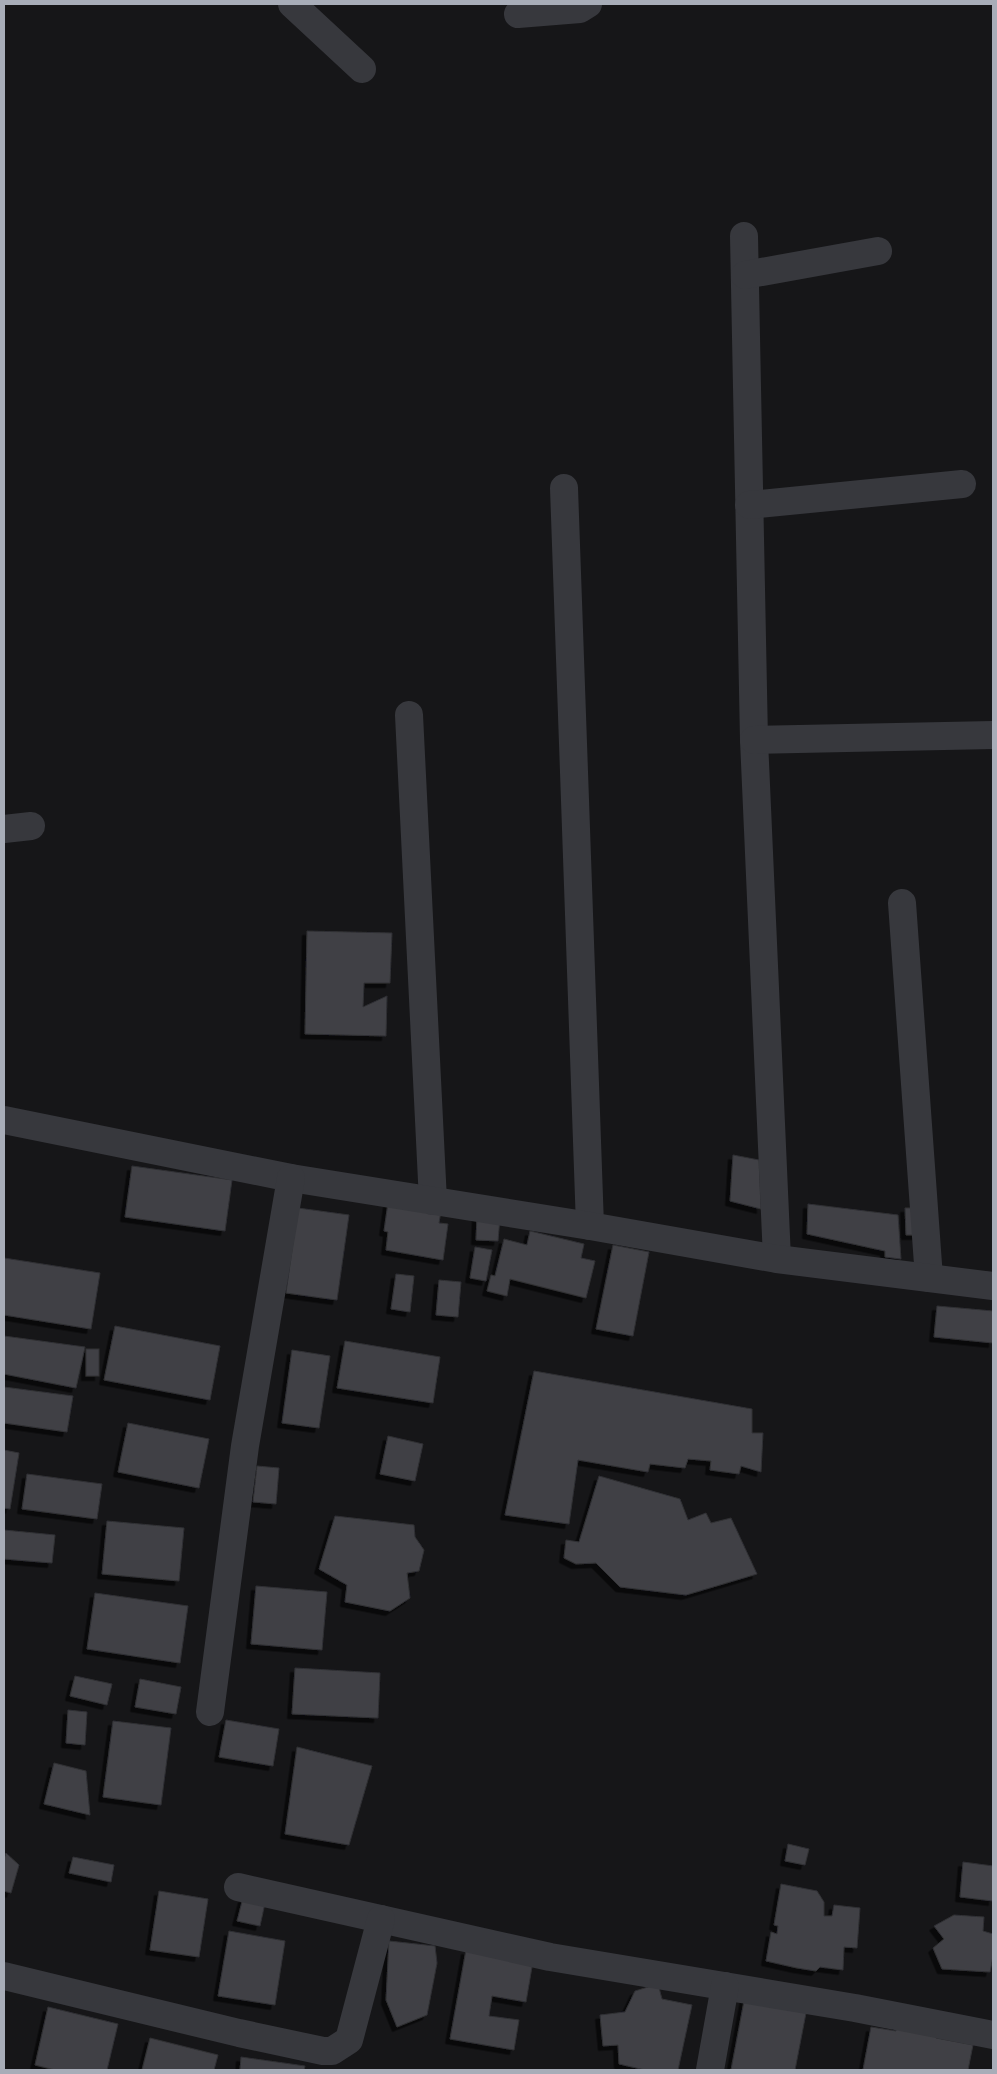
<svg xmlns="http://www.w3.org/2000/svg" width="997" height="2074" font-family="'Roboto Condensed',sans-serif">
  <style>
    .building { fill: #404145; stroke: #303034; filter: url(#shadow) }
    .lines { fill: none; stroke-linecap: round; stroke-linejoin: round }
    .minor { stroke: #37383d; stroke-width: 28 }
  </style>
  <defs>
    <filter id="shadow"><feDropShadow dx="-4.5" dy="4.5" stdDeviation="0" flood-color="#0009"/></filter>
  </defs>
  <rect width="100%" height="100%" fill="#161618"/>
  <g class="building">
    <path d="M307,931L392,933L390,983H364L363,1007L387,996L386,1036L305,1034Z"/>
    <path d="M733,1155L759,1160L761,1209L730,1201Z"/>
    <path d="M132,1166L232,1180L225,1231L125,1217Z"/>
    <path d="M388,1203L441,1211L439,1223L448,1224L443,1260L386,1250L388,1232L384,1231Z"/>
    <path d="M808,1204L898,1215L901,1259L885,1257V1251L807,1234Z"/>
    <path d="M298,1208L349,1215L337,1300L286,1293Z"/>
    <path d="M905,1208H923V1235H906Z"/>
    <path d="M477,1215L500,1217L498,1241L476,1240Z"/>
    <path d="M530,1231L584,1244L581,1258L595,1261L586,1298L510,1279L507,1296L487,1291L491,1275L495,1276L504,1239L527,1245Z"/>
    <path d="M613,1245L649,1252L633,1336L596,1329Z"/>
    <path d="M475,1247L492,1250L486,1281L470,1278Z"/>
    <path d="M4,1258L100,1273L91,1329L4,1315Z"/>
    <path d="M396,1274L414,1276L410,1312L391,1309Z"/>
    <path d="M439,1280L461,1282L458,1317L436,1315Z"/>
    <path d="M937,1306L993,1311V1343L934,1337Z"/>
    <path d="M115,1326L220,1346L210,1400L104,1380Z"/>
    <path d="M4,1336L85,1347L76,1388L4,1374Z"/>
    <path d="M345,1341L440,1357L433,1403L337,1388Z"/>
    <rect x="86" y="1349" width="13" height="27"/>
    <path d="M292,1350L330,1356L319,1428L282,1423Z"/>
    <path d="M534,1371L752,1409V1433H763L761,1472L741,1466L739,1474L710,1470L711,1461L688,1459L685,1468L650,1464L648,1472L578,1460L569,1524L505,1515Z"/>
    <path d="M4,1387L73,1396L67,1432L4,1423Z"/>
    <path d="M128,1423L209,1439L199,1488L118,1472Z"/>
    <path d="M388,1436L423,1444L415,1481L380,1474Z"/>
    <path d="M4,1450L19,1453L10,1509L4,1508Z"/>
    <path d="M257,1466L279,1468L276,1504L253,1502Z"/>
    <path d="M27,1474L102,1484L97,1519L22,1509Z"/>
    <path d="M599,1476L680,1499L688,1520L706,1513L711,1523L731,1518L757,1574L686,1595L620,1587L596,1563L576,1564L564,1558L566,1540L579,1542Z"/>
    <path d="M335,1516L414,1525L415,1537L424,1550L419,1571L407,1573L410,1598L390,1611L345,1602L347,1585L319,1569Z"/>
    <path d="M107,1521L184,1528L179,1581L102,1574Z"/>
    <path d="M4,1530L55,1535L52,1563L4,1559Z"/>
    <path d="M256,1586L327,1592L322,1650L251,1644Z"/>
    <path d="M95,1593L188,1606L180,1663L87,1649Z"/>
    <path d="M295,1668L380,1673L378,1718L292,1714Z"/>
    <path d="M75,1676L112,1684L107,1705L70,1696Z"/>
    <path d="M140,1679L181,1687L176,1714L135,1707Z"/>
    <path d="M68,1710L87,1712L85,1745L66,1743Z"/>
    <path d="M226,1720L279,1729L273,1766L219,1757Z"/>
    <path d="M113,1721L171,1728L161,1805L103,1797Z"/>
    <path d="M297,1747L372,1766L349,1845L285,1834Z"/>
    <path d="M54,1763L86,1771L90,1815L44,1804Z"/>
    <path d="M788,1844L809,1849L805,1865L785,1861Z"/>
    <path d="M6,1853L19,1865L11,1893L4,1891V1859Z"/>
    <path d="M73,1857L114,1865L111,1882L69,1873Z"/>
    <path d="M963,1862L993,1866V1901L960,1897Z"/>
    <path d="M781,1884L817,1891L824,1902V1916H832L834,1905L860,1908L857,1948L844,1947L843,1970L820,1967L816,1971L797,1968L766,1961L771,1932L777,1934L778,1926L774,1925Z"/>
    <path d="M159,1891L208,1899L199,1957L150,1950Z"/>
    <path d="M243,1898L265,1903L260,1926L237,1921Z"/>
    <path d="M954,1915L984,1917L983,1931L993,1934V1956L990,1972L942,1969L933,1948L944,1939L934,1926Z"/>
    <path d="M229,1931L285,1941L275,2005L218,1996Z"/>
    <path d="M389,1941L435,1946L437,1963L427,2015L397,2027L386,2000Z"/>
    <path d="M466,1950L533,1961L526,2002L492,1996L489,2016L519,2020L514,2050L450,2039Z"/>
    <path d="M658,1984L662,1999L692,2005L678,2070H645L619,2064L618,2045L603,2046L600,2015L625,2012L635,1991Z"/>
    <path d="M745,1996L807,2008L795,2070H731Z"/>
    <path d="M48,2007L118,2024L107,2070H55L35,2065Z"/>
    <path d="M897,2023L937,2029L936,2038L973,2045L968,2070H863L871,2027L896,2031Z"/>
    <path d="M150,2038L218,2055L214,2070H142Z"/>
    <path d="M241,2057L305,2066L304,2070H240Z"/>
  </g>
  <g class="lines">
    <g class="minor">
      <path d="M292,4L362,69"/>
      <path d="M518,14L580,9L588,4"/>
      <path d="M744,236L754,740L777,1259"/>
      <path d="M745,275L878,251"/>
      <path d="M564,488L590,1226"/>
      <path d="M749,505L962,484"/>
      <path d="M409,715L433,1201"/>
      <path d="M754,740L993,735"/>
      <path d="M4,829L31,826"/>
      <path d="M902,903L929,1278"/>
      <path d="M4,1120L291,1178L590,1226L777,1259L993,1286"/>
      <path d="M210,1712L245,1446L291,1178"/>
      <path d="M238,1887L550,1957L855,2008L993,2035"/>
      <path d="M4,1976L239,2033L323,2051H332L349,2040L381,1919"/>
      <path d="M710,2070L725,1986"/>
    </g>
  </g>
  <rect width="997" height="2074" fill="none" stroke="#a8adb8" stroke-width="10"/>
</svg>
